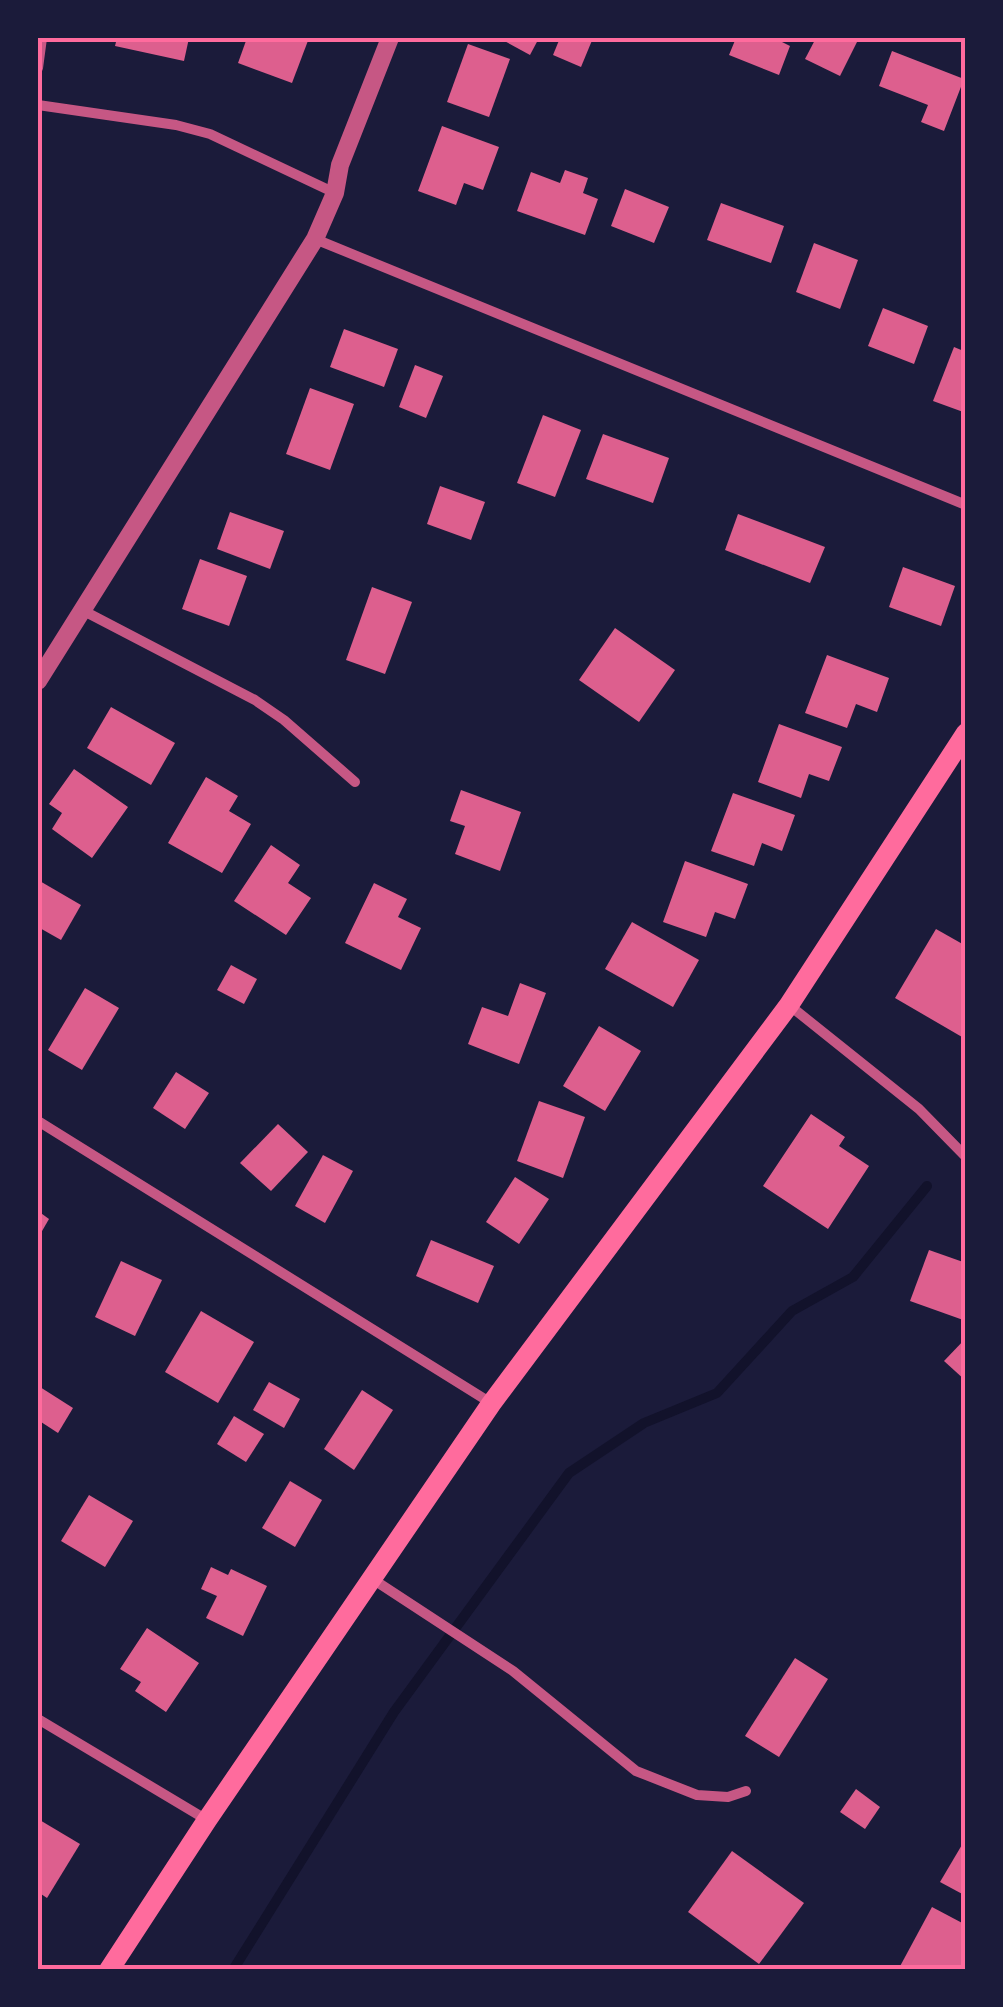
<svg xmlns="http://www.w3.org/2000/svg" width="1003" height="2007" font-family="'Varela Round',sans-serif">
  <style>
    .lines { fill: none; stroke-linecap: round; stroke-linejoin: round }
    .stream { stroke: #12122b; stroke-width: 10 }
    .building { fill: #dd5f8e }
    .minor { stroke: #c65784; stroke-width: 10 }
    .tertiary { stroke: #c65784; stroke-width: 18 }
    .secondary { stroke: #ff6b9d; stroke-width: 20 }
    .neatline { fill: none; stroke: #ff6b9d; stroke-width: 4 }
  </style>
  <rect width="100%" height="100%" fill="#1b1b3a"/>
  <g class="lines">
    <path class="stream" d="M233,1970L394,1712L569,1473L644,1423L717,1393L792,1311L853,1277L927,1186"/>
  </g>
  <g class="building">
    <path d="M117,38H189L184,61L115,46Z"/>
    <path d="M247,38H309L292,83L238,63Z"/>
    <path d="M499,38H539L530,55Z"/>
    <path d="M560,38H593L581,67L553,55Z"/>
    <path d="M736,38H783L782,42L790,46L779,75L729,55Z"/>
    <path d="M816,38H859L840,76L805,59Z"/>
    <path d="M468,44L510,59L489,117L447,102Z"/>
    <path d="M892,51L964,79L944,131L921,122L928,105L879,86Z"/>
    <path d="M442,126L499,147L483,190L464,183L456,205L418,191Z"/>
    <path d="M565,170L588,178L583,193L598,199L585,235L517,211L531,172L560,183Z"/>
    <path d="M625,189L669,207L654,243L611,226Z"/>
    <path d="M721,203L784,226L771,263L707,240Z"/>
    <path d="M814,243L858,260L840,309L796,292Z"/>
    <path d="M883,308L928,326L914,364L868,346Z"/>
    <path d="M344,329L398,349L384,387L330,367Z"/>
    <path d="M954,347L966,352V413L933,401Z"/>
    <path d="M415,365L443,376L426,418L399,407Z"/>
    <path d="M310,388L354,404L330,470L286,454Z"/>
    <path d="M543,415L581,430L555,497L517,483Z"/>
    <path d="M603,434L669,458L653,503L586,479Z"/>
    <path d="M440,486L485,502L471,540L427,524Z"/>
    <path d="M230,512L284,531L270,569L217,549Z"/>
    <path d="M738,514L825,547L810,583L725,550Z"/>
    <path d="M200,559L247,576L229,626L182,609Z"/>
    <path d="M903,567L955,586L941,626L889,607Z"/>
    <path d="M372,587L412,602L385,674L346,660Z"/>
    <path d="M615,628L675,670L639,722L579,680Z"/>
    <path d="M827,655L889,678L877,712L856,704L847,728L805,713Z"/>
    <path d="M111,707L175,743L151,785L87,748Z"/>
    <path d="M779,724L842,747L829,781L809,774L801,798L758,782Z"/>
    <path d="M74,769L128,807L92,858L52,829L62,813L49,804Z"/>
    <path d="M206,777L238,796L229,811L251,824L222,873L168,843Z"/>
    <path d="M461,790L521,812L500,871L455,854L465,826L450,821Z"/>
    <path d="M733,793L795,815L782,851L762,843L754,866L711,851Z"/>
    <path d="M271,845L300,865L288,883L311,898L286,935L234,901Z"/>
    <path d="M685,861L748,884L735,919L715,912L706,937L663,922Z"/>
    <path d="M38,880L81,905L61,940L38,927Z"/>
    <path d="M374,883L407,899L398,917L421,928L401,970L345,943Z"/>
    <path d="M632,922L699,960L673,1007L605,969Z"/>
    <path d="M936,929L966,946V1031L962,1037L895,998Z"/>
    <path d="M231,965L257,979L244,1004L217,990Z"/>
    <path d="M520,983L546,993L519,1064L468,1044L482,1007L508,1016Z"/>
    <path d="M85,988L119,1008L82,1070L48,1050Z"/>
    <path d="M599,1026L641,1051L605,1111L563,1086Z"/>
    <path d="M176,1072L209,1093L185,1129L153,1108Z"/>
    <path d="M539,1101L585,1117L563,1178L517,1161Z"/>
    <path d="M811,1114L845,1137L839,1146L869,1166L828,1229L763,1186Z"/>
    <path d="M278,1124L308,1152L271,1191L240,1163Z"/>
    <path d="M323,1155L353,1171L325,1223L295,1206Z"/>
    <path d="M515,1177L549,1199L519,1244L486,1222Z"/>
    <path d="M38,1211L49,1219L38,1238Z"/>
    <path d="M431,1240L494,1266L478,1303L416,1276Z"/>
    <path d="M929,1250L966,1263V1321L910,1301Z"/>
    <path d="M121,1261L162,1280L135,1336L95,1317Z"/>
    <path d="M201,1311L254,1342L218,1403L165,1372Z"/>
    <path d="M966,1338V1381L944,1361Z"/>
    <path d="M269,1382L300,1399L284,1428L253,1410Z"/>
    <path d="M40,1387L73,1408L58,1433L38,1420V1392Z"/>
    <path d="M362,1390L393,1410L354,1470L324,1449Z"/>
    <path d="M234,1416L264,1434L246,1462L217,1444Z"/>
    <path d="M290,1481L322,1500L295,1547L262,1528Z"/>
    <path d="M89,1495L133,1521L105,1567L61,1541Z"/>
    <path d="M211,1567L228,1575L231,1569L267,1586L243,1636L206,1618L217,1596L201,1589Z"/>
    <path d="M147,1628L199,1663L166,1712L135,1691L141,1682L120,1669Z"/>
    <path d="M795,1658L828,1679L779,1757L745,1736Z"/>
    <path d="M856,1789L880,1807L865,1829L840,1812Z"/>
    <path d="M38,1819L80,1844L47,1898L38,1892Z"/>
    <path d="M966,1838V1896L940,1882Z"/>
    <path d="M732,1851L804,1903L759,1964L688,1912Z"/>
    <path d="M932,1907L966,1925V1970H898Z"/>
  </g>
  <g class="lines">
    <g class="minor">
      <path d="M38,68L42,38"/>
      <path d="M38,105L176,125L210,134L335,193"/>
      <path d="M315,239L966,505"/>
      <path d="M82,610L255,700L284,720L355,782"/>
      <path d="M789,1005L919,1109L966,1157"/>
      <path d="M38,1121L491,1403"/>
      <path d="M371,1578L513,1671L636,1771L697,1795L728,1797L746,1791"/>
      <path d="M38,1719L207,1820"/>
    </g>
    <path class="tertiary" d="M38,681L315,239L335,193L340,165L390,38"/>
    <path class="secondary" d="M109,1970L207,1820L491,1404L789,1005L966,733"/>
  </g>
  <rect width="1003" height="2007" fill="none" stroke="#1b1b3a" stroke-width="80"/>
  <rect x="40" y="40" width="923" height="1927" class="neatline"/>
</svg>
